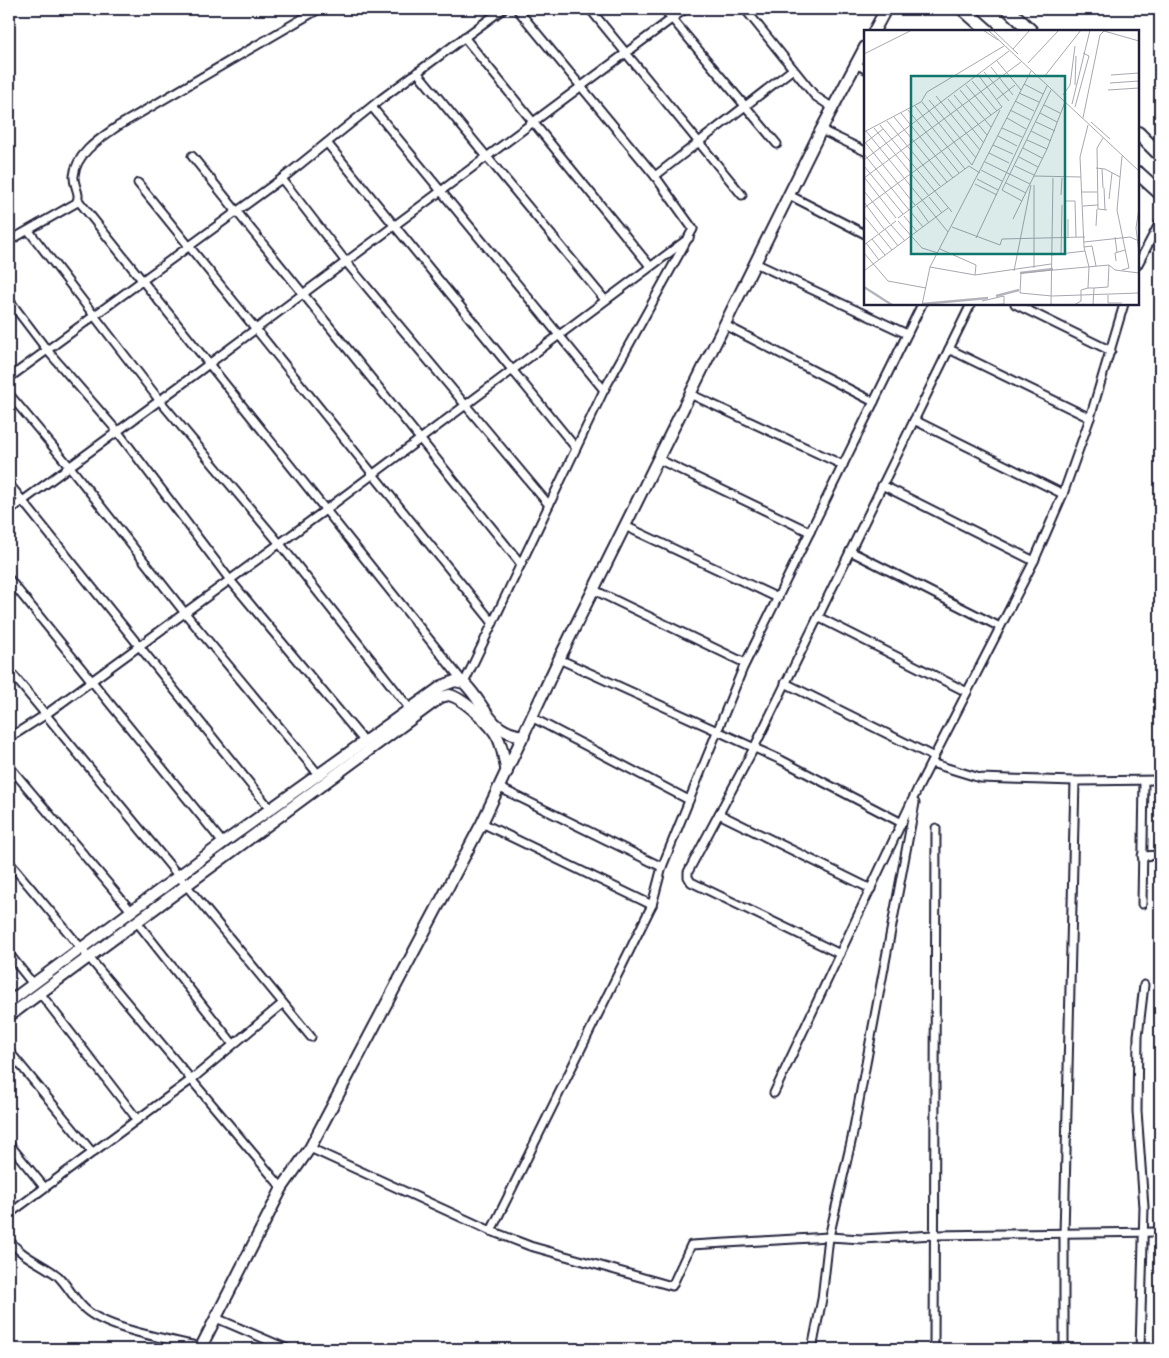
<svg xmlns="http://www.w3.org/2000/svg" width="1169" height="1358" font-family="'Indie Flower',sans-serif">
  <style>
    .lines { fill: none; stroke-linecap: round; stroke-linejoin: round }
    .street-casing { stroke: #22223b; stroke-width: 11 }
    .secondary-casing { stroke: #22223b; stroke-width: 14 }
    .highway-casing { stroke: #22223b; stroke-width: 16 }
    .street { stroke: #fff; stroke-width: 7 }
    .secondary { stroke: #fff; stroke-width: 10 }
    .highway { stroke: #fff; stroke-width: 12 }
    .inset-river { fill: none; stroke: #b4b4bc; stroke-width: 2.5 }
    .inset-road { fill: none; stroke: #a7a7b1; stroke-width: 1 }
    .view { fill: #0f766e; fill-opacity: 0.15; stroke: #0f766e; stroke-width: 2.5 }
    .inset-edge { fill: none; stroke: #22223b; stroke-width: 2.5 }
  </style>
  <rect width="100%" height="100%" fill="#fff"/>
  <filter id="ink" filterUnits="userSpaceOnUse"><feTurbulence type="fractalNoise" baseFrequency=".02" numOctaves="2"/><feDisplacementMap in="SourceGraphic" scale="10" xChannelSelector="R" yChannelSelector="G"/><feConvolveMatrix kernelMatrix="1 2 1 2 8 2 1 2 1" color-interpolation-filters="sRGB"/></filter>
  <g filter="url(#ink)">
    <g class="lines">
      <g class="street-casing">
        <g id="street">
          <path d="M590,9L742,195"/>
          <path d="M664,9L777,144"/>
          <path d="M745,9L815,96L833,108"/>
          <path d="M464,37L650,266"/>
          <path d="M856,64L865,69"/>
          <path d="M417,72L605,300"/>
          <path d="M372,107L604,390"/>
          <path d="M821,130L865,151"/>
          <path d="M327,143L576,448"/>
          <path d="M192,156L521,564"/>
          <path d="M655,176L793,69"/>
          <path d="M282,179L346,262L549,505"/>
          <path d="M138,183L493,623"/>
          <path d="M789,195L865,234"/>
          <path d="M78,200L464,683L604,390L693,229L655,176L517,9"/>
          <path d="M29,231L160,401L280,544L410,709"/>
          <path d="M9,241L76,203C82,194 73,186 74,176C76,153 101,138 118,126L319,9"/>
          <path d="M755,263L907,334"/>
          <path d="M1138,264L1160,222"/>
          <path d="M9,300L47,350L118,432L230,580L365,742"/>
          <path d="M1015,304L1111,351"/>
          <path d="M725,325L874,402"/>
          <path d="M949,349L1090,418"/>
          <path d="M9,378L288,174L381,99L503,9"/>
          <path d="M9,394L70,467L185,613L319,775"/>
          <path d="M690,394L843,465"/>
          <path d="M914,420L1063,494"/>
          <path d="M658,459L810,532"/>
          <path d="M9,484L271,810"/>
          <path d="M882,485L1034,561"/>
          <path d="M9,511L182,384L685,9"/>
          <path d="M625,526L778,598"/>
          <path d="M850,551L1000,627"/>
          <path d="M9,579L223,843"/>
          <path d="M594,590L745,663"/>
          <path d="M818,617L967,692"/>
          <path d="M559,659L781,760L902,823"/>
          <path d="M9,670L311,1037"/>
          <path d="M785,683L934,757"/>
          <path d="M533,718L689,800"/>
          <path d="M9,738L45,715L320,514L689,238"/>
          <path d="M931,763L980,778L1075,781L1160,780"/>
          <path d="M9,766L132,912"/>
          <path d="M500,788L662,867"/>
          <path d="M719,814L871,889"/>
          <path d="M482,823L652,905"/>
          <path d="M1142,856L1160,855"/>
          <path d="M9,862L282,1188"/>
          <path d="M1142,904L1144,781"/>
          <path d="M137,922L233,1044"/>
          <path d="M9,954L33,984"/>
          <path d="M840,954L691,882L688,877V872L754,748L971,304"/>
          <path d="M40,993L137,1119"/>
          <path d="M9,1051L92,1152"/>
          <path d="M774,1093L918,788L1034,561L1063,494L1090,418L1124,304"/>
          <path d="M9,1144L44,1187"/>
          <path d="M310,1148L491,1231L530,1246L672,1286L691,1245L829,1237L862,1239L934,1235L1160,1232"/>
          <path d="M9,1214L191,1080L282,1004"/>
          <path d="M491,1231L652,905L662,867L743,668L922,304"/>
          <path d="M9,1240C22,1257 41,1263 58,1276C68,1286 74,1299 85,1309C108,1330 169,1339 201,1347"/>
          <path d="M216,1318L288,1349"/>
          <path d="M812,1349L822,1299L829,1237L852,1138L915,803"/>
          <path d="M934,1349L936,828"/>
          <path d="M1064,1349V1234L1075,781"/>
          <path d="M1140,1349L1144,1207L1137,1111L1138,1036L1144,985"/>
        </g>
      </g>
      <g class="secondary-casing">
        <g id="secondary">
          <path d="M874,31L886,9"/>
          <path d="M9,1002L223,843L442,686L455,681L464,683C487,705 487,732 524,736"/>
          <path d="M9,1016L441,697L449,695C463,698 492,725 498,738C503,748 504,761 507,772"/>
          <path d="M200,1349L282,1188L310,1148L482,823L559,659L821,130L865,47"/>
        </g>
      </g>
      <g class="highway-casing">
        <g id="highway">
          <path d="M963,9L988,31"/>
          <path d="M1008,9L1031,31"/>
          <path d="M1138,133L1160,155"/>
          <path d="M1138,173L1160,193"/>
        </g>
      </g>
      <use href="#street" class="street"/>
      <use href="#secondary" class="secondary"/>
      <use href="#highway" class="highway"/>
    </g>
  </g>
  <g transform="translate(864 30)">
    <rect width="275" height="275" fill="#fff"/>
    <path class="inset-river" d="M156,243L189,239M0,257L28,275M132,266L155,260M58,274L124,268"/>
    <path class="inset-road" d="M119,0L134,10M124,0L275,141M129,0L154,24M149,19L166,0M0,24L48,0M133,31L157,60M164,33L195,0M127,37L149,65M120,42L145,71M247,45L275,43M115,46L138,77M180,47L217,0M108,51L133,81M246,53L275,51M160,54L179,64M102,55L127,85M211,55L212,26M96,60L127,97M244,60L275,58M155,63L175,72M90,65L123,105M199,65L206,55L211,16M72,66L116,120M84,69L119,112M133,69L151,55M65,70L112,128M151,71L170,81M58,72L108,135L136,80M208,74L226,0M180,75L196,83M51,76L101,139M211,77L225,26L219,23M44,80L95,143M146,80L166,90M37,83L89,148M176,83L193,92M30,87L83,152M143,88L162,99M219,88L236,5L240,1L275,11M23,91L76,156M172,92L191,101M227,92L246,109M16,95L88,182M224,95L216,127L220,217L225,237L224,258H230L229,275M10,98L65,166M138,98L158,107M2,101L84,202M167,101L187,111M0,102L57,72L63,62L140,16M134,106L153,116M239,108L233,118L234,179L243,180M163,110L183,119M0,111L51,175M1,113L19,99M129,115L149,124M159,118L178,128M125,123L145,133M0,124L45,180M155,127L174,137M0,130L145,21M121,132L166,154M0,136L39,184M151,136L170,145M232,138L241,139L256,147M238,139L239,158M117,140L138,151M170,146L217,147M0,147L32,188M0,148L157,32M113,149L134,160M142,153L162,163M111,154L133,165M240,158L241,180M0,161L26,194M217,162H233M197,165L198,148M65,167L78,183M245,169L248,143M158,171L138,160L187,60M201,171H211L212,207M0,172L20,199M53,176L65,193M219,176L234,175M0,178L138,77M275,178L272,198L275,223M46,181L59,197M0,186L14,203M40,186L53,202M34,188L105,136L116,143M149,189L183,119L201,72M204,189V208M34,191L58,218L74,223M27,195L41,211M232,196L233,179M88,197L136,215L138,209L221,207M21,199L34,216M15,204L28,220M251,207L253,222M112,208L183,56M8,209L21,225M220,212L266,207L275,211M2,213L15,230M0,215L32,191M220,217L228,216L232,236M76,219L112,235L111,245M0,223L24,251L62,258M187,225L221,221M197,225L198,175M252,231L251,223L261,220M66,237L111,245L187,234M170,238V155M258,240L265,238L253,180L258,126M0,241L84,178M150,241L167,155M230,258L244,257L245,235M244,265V273H258M188,266L156,263L157,243L245,235L251,240L275,243M188,266L275,263M118,271L140,266V275M58,275L66,237L167,41M121,275L140,274M187,275L189,148M210,275L217,271V260L224,258"/>
    <path class="view" d="M47,46H201V224H47Z"/>
    <rect width="275" height="275" class="inset-edge"/>
  </g>
  <rect width="1169" height="1358" fill="none" stroke="#fff" stroke-width="30"/>
  <rect x="15" y="15" width="1139" height="1328" fill="none" stroke="#22223b" stroke-width="2" filter="url(#ink)"/>
</svg>
